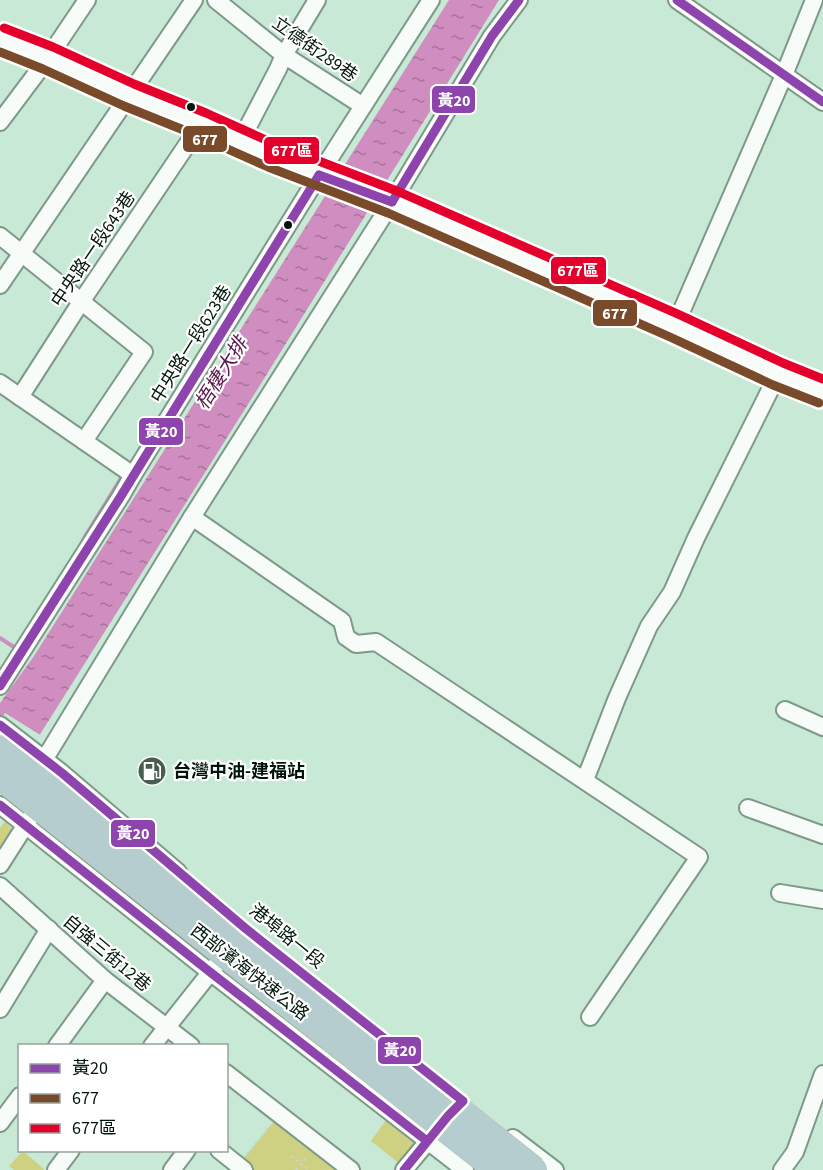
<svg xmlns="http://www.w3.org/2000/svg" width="823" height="1170" font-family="'Source Sans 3','Noto Sans TC',sans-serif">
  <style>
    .green { fill: #ced182 }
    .water { fill: url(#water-ripples) }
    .pier { fill: #c7e9d5 }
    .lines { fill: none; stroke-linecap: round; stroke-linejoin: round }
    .stream { stroke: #d08ec0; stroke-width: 4 }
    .minor-casing { stroke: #7e998a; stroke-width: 20 }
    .path { stroke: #cad5cf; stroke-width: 2; stroke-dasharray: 3 3; stroke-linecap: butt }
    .minor { stroke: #f7fcf9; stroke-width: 16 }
    .highway-bridge-casing { stroke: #b8c8bf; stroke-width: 28; stroke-linecap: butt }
    .highway-bridge { stroke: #b5cdce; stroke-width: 26 }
    .bus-1-casing { stroke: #fff; stroke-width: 14 }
    .bus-2-casing { stroke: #fff; stroke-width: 14 }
    .bus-3-casing { stroke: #fff; stroke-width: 14 }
    .bus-1 { stroke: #8e44ad; stroke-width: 9 }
    .bus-2 { stroke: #7a4b2a; stroke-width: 9 }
    .bus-3 { stroke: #e4002b; stroke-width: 9 }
    .bus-dot { fill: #001509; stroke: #fff; stroke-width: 2 }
    .labels { text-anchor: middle; stroke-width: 4.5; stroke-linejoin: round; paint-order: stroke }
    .street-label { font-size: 18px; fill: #001509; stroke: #fff }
    .poi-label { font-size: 18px; font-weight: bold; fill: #001509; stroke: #fff; text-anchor: start }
    .water-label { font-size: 20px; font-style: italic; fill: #5b174b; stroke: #fff }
    .line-badge { stroke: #fff; stroke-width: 2 }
    .badge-label { font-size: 16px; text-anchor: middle; font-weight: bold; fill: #fff }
  </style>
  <defs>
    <pattern id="water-ripples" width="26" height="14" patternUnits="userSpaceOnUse" patternTransform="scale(1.5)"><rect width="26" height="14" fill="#d08ec0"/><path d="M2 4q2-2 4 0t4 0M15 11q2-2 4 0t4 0" fill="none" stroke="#a6739a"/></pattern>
  </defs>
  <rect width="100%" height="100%" fill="#c7e9d5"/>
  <g class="green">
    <path d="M5,821L18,837L0,864V828Z"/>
    <path d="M391,1113L427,1141L405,1168L371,1141Z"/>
    <path d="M280,1114L351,1170H244L238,1165Z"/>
    <path d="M23,1151L44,1169L43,1170H14L9,1166Z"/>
  </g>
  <path class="water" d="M449,0H499L262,382L0,798V703L34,656Z"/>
  <path class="pier" d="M5,713L42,736L3,800L0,801V721Z"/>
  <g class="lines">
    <g class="stream">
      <path d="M83,540L123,475"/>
      <path d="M0,638L17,649"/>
    </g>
    <g class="minor-casing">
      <g id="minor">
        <path d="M216,0L284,55L363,106"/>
        <path d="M677,0L823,102"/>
        <path d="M0,39L48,58L129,95L201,124L272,156L319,175L392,202L675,326L778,374L823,392"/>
        <path d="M0,122L48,58L87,0"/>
        <path d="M240,142L278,69L284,55L317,0"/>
        <path d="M0,236L144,352L84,441"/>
        <path d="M0,285L194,0"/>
        <path d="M675,326L784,75L814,0"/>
        <path d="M0,383L133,475"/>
        <path d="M20,397L81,302L201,124"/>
        <path d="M192,517L342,621L346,637L356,644L376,642L699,857L590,1017"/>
        <path d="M0,686L121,496L133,475L319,175L431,0"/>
        <path d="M785,710L823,727"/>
        <path d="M0,725L62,773L178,872"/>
        <path d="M44,760L192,517L392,202L492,36L519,0"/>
        <path d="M585,780L617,698L649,626L672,592L696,538L778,374"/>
        <path d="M0,805L210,972L465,1170"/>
        <path d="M748,808L823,835"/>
        <path d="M0,865L32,815"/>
        <path d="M0,886L105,980L191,1046"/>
        <path d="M780,893L823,900"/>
        <path d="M0,1009L49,929"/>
        <path d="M57,1046L105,980"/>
        <path d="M152,1046L217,964"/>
        <path d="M226,1073L351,1170"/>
        <path d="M0,1123L20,1096"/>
        <path d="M513,1138L555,1170"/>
        <path d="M219,1150L244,1170"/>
        <path d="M56,1170L71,1150"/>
        <path d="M172,1170L187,1150"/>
        <path d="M404,1170L434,1134"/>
        <path d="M782,1170L795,1152L823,1074"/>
      </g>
    </g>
    <g class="path">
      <path d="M247,1154L270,1126"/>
      <path d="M291,1156L309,1170"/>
      <path d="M296,1170L306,1157"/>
    </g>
    <use href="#minor" class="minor"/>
    <g class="highway-bridge-casing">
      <g id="highway-bridge">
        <path d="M0,748L215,916L534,1170"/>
        <path d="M0,776L498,1170"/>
      </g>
    </g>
    <use href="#highway-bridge" class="highway-bridge"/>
    <g class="bus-1-casing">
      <g id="bus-1">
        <path d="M677,0L823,102"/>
        <path d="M319,175L392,202"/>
        <path d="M392,202L492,36L519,0"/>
        <path d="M0,686L121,496L319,175"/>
        <path d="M0,725L62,773L245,928L463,1101L448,1116L404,1170"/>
        <path d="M0,805L210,972L427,1141"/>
      </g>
    </g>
    <g class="bus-2-casing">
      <path id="bus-2" d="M0,52L43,69L124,106L196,135L268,167L388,213L670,337L773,385L819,403"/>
    </g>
    <g class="bus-3-casing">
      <path id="bus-3" d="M4,28L53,47L134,84L206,113L277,145L397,191L680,315L783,363L823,379"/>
    </g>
    <use href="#bus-1" class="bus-1"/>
    <use href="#bus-2" class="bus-2"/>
    <use href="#bus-3" class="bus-3"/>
  </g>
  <defs>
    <g id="fuel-disc" transform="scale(1.5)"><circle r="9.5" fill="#465f50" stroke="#fff"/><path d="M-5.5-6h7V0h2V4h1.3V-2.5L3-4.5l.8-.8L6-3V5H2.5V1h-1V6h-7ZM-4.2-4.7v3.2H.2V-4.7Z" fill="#fff"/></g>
  </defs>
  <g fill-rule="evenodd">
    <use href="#fuel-disc" x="152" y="771"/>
  </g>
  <g class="bus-dot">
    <circle cx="191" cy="107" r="5"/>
    <circle cx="288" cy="225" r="5"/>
  </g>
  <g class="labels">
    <g class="street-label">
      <text transform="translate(315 49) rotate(35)" y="6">立德街289巷</text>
      <text transform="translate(93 249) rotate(-56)" y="6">中央路一段643巷</text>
      <text transform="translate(191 344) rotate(-58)" y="6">中央路一段623巷</text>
      <text transform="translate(287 936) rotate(39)" y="6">港埠路一段</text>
      <text transform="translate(107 953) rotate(40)" y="6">自強三街12巷</text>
      <text transform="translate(250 972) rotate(38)" y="6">西部濱海快速公路</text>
    </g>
    <g class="poi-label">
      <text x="173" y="777">台灣中油-建福站</text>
    </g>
    <g class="water-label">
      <text transform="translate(221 373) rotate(-58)" y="7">梧棲大排</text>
    </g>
  </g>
  <g class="line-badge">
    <rect x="431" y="85" width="45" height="29" rx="6" fill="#8e44ad"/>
    <rect x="182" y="125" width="46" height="28" rx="6" fill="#7a4b2a"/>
    <rect x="263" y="136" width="57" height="29" rx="6" fill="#e4002b"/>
    <rect x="550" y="256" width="57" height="29" rx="6" fill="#e4002b"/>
    <rect x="592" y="299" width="46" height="28" rx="6" fill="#7a4b2a"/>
    <rect x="138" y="417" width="46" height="29" rx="6" fill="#8e44ad"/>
    <rect x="110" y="819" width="46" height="29" rx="6" fill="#8e44ad"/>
    <rect x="377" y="1036" width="45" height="29" rx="6" fill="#8e44ad"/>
  </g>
  <g class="badge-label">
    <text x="454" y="106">黃20</text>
    <text x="205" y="145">677</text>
    <text x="292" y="156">677區</text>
    <text x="578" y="276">677區</text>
    <text x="615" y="319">677</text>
    <text x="161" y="437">黃20</text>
    <text x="133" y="839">黃20</text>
    <text x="400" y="1056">黃20</text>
  </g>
  <rect x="18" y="1044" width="210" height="108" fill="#ffffff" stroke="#99a19d" stroke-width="1.5"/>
  <rect x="30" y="1064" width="30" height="9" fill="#8e44ad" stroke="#99a19d" stroke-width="1.5"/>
  <text x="72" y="1074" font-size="18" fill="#001509">黃20</text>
  <rect x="30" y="1094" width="30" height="9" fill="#7a4b2a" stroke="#99a19d" stroke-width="1.5"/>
  <text x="72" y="1104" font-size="18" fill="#001509">677</text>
  <rect x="30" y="1124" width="30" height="9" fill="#e4002b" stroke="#99a19d" stroke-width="1.5"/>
  <text x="72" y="1134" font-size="18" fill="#001509">677區</text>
</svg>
